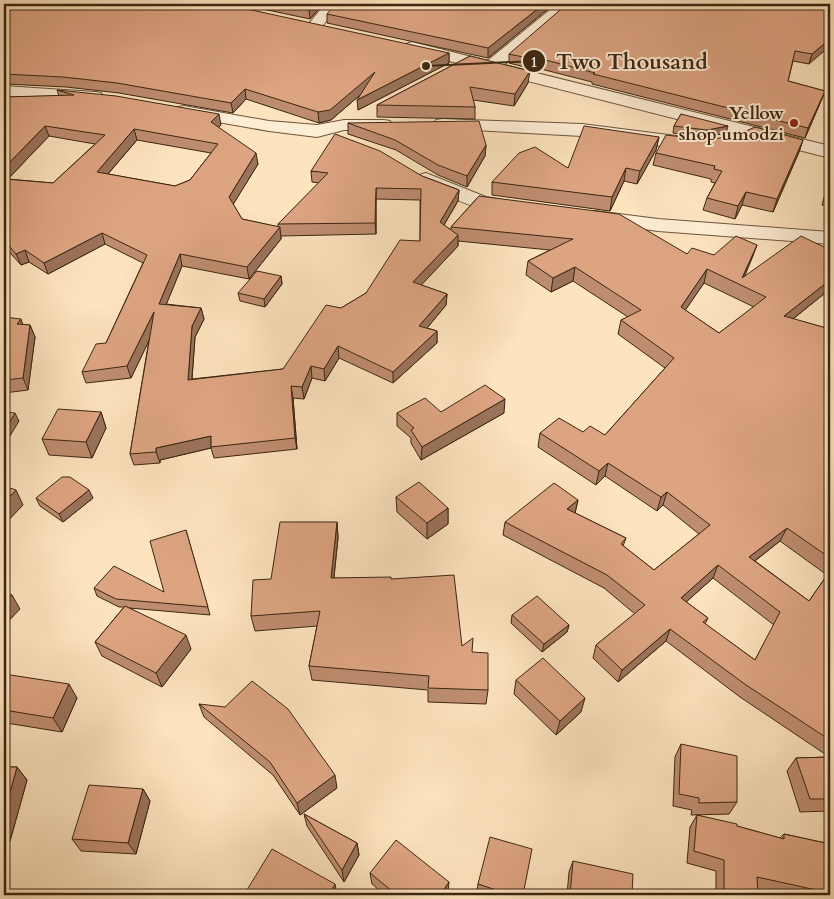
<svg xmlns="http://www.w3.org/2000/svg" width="834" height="899" font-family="Cardo,serif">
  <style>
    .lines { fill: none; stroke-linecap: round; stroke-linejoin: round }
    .minor-casing { stroke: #6c553c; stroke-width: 2 }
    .tertiary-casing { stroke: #6c553c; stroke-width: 2 }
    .minor { fill: #feedd5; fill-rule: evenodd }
    .tertiary { fill: #feedd5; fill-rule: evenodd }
    .wall { fill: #be8d70; stroke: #3c2611; fill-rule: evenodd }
    .shaded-wall { fill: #9b735b; stroke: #3c2611 }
    .building { fill: #dda482; stroke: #3c2611; fill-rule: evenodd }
    .poi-dot { fill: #8f2418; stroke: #feedd5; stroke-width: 2 }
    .labels { text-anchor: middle; stroke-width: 4; stroke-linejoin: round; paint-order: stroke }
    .far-poi-label { font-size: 18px; font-weight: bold; fill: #3c2611; stroke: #feedd5; text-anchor: end }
    .leader { fill: none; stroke: #3c2611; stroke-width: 2 }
    .callout-dot { fill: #3c2611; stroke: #feedd5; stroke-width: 2 }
    .mark-label { font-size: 15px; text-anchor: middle; font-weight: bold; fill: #fff }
    .callout-label { font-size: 22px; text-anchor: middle; font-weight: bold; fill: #3c2611; stroke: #feedd5; stroke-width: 4; stroke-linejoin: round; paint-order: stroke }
  </style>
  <rect width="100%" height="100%" fill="#fde3be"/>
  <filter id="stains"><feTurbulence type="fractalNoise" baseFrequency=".004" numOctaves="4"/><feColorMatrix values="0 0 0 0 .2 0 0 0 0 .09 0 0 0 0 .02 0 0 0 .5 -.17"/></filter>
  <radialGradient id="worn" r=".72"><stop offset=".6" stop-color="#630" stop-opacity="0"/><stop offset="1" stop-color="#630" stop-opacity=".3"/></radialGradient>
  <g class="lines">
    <g class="minor-casing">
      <g id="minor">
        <path d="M325,4H340L320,29H310L307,26Z"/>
        <path d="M557,4H573L498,70H486L484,66L486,62Z"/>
        <path d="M4,86L95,92L101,93L104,97L101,101L95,102L4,96Z"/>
        <path d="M184,106L269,121L317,125L344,120H384L390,121L393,125L390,129L384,130H344L317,137L269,131L178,115L175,111L178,107Z"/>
        <path d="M442,119L582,124L700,139L707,141L709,145L707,149L700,151L582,136L436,128L433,124L436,120Z"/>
        <path d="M426,173L486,197L520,203L523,207L520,211C491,219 446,195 419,183L416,179L419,175Z"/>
        <path d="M595,211L658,219L830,232V244L658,231L588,221L585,217L588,213Z"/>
      </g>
    </g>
    <g class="tertiary-casing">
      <path id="tertiary" d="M412,42L830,146V158L406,50L404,47L406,44Z"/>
    </g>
    <use href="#minor" class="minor"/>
    <use href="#tertiary" class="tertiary"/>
  </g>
  <g class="wall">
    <path d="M4,4L449,53V63L358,110L360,95L331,120L319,123L246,99L233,113L119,93L66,87L6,84H4Z"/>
    <path d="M239,4H323L310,19Z"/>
    <path d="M554,4L488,58L327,23V14Z"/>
    <path d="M830,4L809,64L793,61L788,81L825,91L821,101L805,138L592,84V82L537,68L536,70L509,63V54Z"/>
    <path d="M470,56L528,83L514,106L473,100L475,107V119L377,117V105Z"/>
    <path d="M57,90L221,125L218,127L258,164L233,204L242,219L278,227V224L319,183L312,182L311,171L422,176L459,190L458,201L444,225L451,230V227L479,196L687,254L714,255L757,245L752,258L744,277L830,250V289L793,319L830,329V747L825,754L740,697L666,641L618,682L593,658L596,645L635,614L604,588L503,535L505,522L578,500L575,513L626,538L623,546L654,570L699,534L663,505L657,511L605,476L596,485L538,447L540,433L583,432L605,435L665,368L618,334L621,320L628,317L573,281L551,292L526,275L528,261L550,250L458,241V246L421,285L447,294L446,305L427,328L437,331V343L393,383L339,358L325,381L312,378L304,399L293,398L297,449L214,458L211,448L160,460V463L134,465L130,454L149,340L131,378L86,383L82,372L106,343L143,263L105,244L48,274L29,262L21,265L4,246V97L59,96ZM49,136L95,144L53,183L8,179ZM137,140L211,153L190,180L175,186L108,174ZM376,199L420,200V241L366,293L341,308L283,369L192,379L195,337L204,319L201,308L166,304L182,266L249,279L281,239V236L376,234ZM704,283L754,307L719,333L685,310ZM780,541L827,575L809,601L755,561ZM713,578L774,625L755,660L705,624L708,618L686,602Z"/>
    <path d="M681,114L726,133L705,137L673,133L674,126Z"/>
    <path d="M348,123L486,145L485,156L467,187L438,175L396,150L348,134Z"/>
    <path d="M659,137L656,150L637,184L624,181L610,211L492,195V182L568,168Z"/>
    <path d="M708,140H803L799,152L773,212L742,205L735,219L703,210L707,198L715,183L711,182V179L653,165L656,153Z"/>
    <path d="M830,175V207L822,205Z"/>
    <path d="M281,276L282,284L265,307L240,301L238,293Z"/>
    <path d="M4,317L23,325H30L35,337L28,390L4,393Z"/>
    <path d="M101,412L106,428L92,458L49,455L42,439Z"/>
    <path d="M441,412L504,413L421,460L411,443V438L397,426V413Z"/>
    <path d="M396,497L448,508V524L427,539L397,512Z"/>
    <path d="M36,498H93L63,522L40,506Z"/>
    <path d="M337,522L338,538L334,578L391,579L462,646L472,652L488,690L486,704L428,702V690L312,680L309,666L317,626L255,631L251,616L271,579Z"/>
    <path d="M186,530L210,615L129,608L191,649L162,687L102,656L95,642L124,607H119L97,596L94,588L164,592Z"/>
    <path d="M512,615L569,625L567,632L542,652L511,623Z"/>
    <path d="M4,674L77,698L62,732L6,723L4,720Z"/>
    <path d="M516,680L581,712L556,735L514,694Z"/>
    <path d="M199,704L337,788L300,815L273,775L204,717Z"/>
    <path d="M681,744L737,802L729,814L691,815L692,810L673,806L675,757Z"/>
    <path d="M830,757V811L800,812L787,771L796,758Z"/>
    <path d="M4,767H17L27,780L10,841H4Z"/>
    <path d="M143,789L150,801L136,854L81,851L72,839Z"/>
    <path d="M304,814L357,843L359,855L344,882L307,826Z"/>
    <path d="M697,815L780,838L784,834L830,844V895H781L757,890L758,895H716V871L687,863L690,827Z"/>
    <path d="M573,861L632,895H567L569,872Z"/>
    <path d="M370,873L448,893L447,895H385L372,884Z"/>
    <path d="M478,884L523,895H476Z"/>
  </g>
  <g class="shaded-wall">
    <path d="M315,4H323L310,19L309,10Z"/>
    <path d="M544,4H554L488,58V48Z"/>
    <path d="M830,39V46L809,64L812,54Z"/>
    <path d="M449,53V63L358,110L357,100Z"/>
    <path d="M538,58L537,68L536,70L537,60Z"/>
    <path d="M530,71L528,83L514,106L515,94Z"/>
    <path d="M375,72V82L331,120L319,123L318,112Z"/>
    <path d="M245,89L246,99L233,113L231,103Z"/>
    <path d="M825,91L821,101L805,138L808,128Z"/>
    <path d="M219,114L221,125L213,133L211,122Z"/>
    <path d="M45,126L49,136L4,183V168Z"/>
    <path d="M728,126L726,133L705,137L707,130Z"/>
    <path d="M134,129L137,140L100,183L97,172Z"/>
    <path d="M659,137L656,150L637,184L640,171Z"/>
    <path d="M803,140L799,152L773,212L777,199Z"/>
    <path d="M486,145L485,156L467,187V176Z"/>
    <path d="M256,153L258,164L231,208L229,197Z"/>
    <path d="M626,168L624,181L610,211L612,197Z"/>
    <path d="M376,188V234L375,223Z"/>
    <path d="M459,190L458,201L439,233L440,222Z"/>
    <path d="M746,192L742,205L735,219L738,206Z"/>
    <path d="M280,227L281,239L249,279L247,267Z"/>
    <path d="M102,233L105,244L48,274L44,263Z"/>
    <path d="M458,235V246L413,294V282Z"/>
    <path d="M757,245L752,258L741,285L742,278Z"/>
    <path d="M25,250L29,262L21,265L16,254Z"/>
    <path d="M180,254L182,266L162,315L159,304Z"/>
    <path d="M575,267L573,281L551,292L553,278Z"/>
    <path d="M707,269L704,283L678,321L681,307Z"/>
    <path d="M281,276L282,284L265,307L264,299Z"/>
    <path d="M830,280V289L779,330L784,316Z"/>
    <path d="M447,294L446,305L419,338V326Z"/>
    <path d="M201,308L204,319L195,337L191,391L188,380L192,326Z"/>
    <path d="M154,312L157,324L131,378L127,366Z"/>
    <path d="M21,319L25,331L17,324Z"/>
    <path d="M30,325L35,337L28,390L23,378Z"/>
    <path d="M437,331V343L393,383V372Z"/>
    <path d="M338,346L339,358L325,381L324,369Z"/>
    <path d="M311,366L312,378L304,399L302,387Z"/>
    <path d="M291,386L293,398L297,449L295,438Z"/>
    <path d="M505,399L504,413L421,460L422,447Z"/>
    <path d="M101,412L106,428L92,458L86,442Z"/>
    <path d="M15,413L19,421L4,446V432Z"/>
    <path d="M211,436V448L160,460V463L156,452V448Z"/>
    <path d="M608,463L605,476L596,485L599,471Z"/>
    <path d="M16,490L23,505L4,525V503Z"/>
    <path d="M89,490L93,498L63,522L59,514Z"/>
    <path d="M667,492L663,505L657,511L661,497Z"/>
    <path d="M578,500L575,513L567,509Z"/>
    <path d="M448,508V524L427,539V523Z"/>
    <path d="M337,522L338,538L332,593L331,578Z"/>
    <path d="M787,528L780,541L743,570L749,557Z"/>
    <path d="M718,565L713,578L676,611L681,598Z"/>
    <path d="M12,595L20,609L4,626V603Z"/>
    <path d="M569,625L567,632L542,652L544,644Z"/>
    <path d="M670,629L666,641L618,682L622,670Z"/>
    <path d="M186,635L191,649L162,687L156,673Z"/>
    <path d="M69,684L77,698L62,732L53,718Z"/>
    <path d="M585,698L581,712L556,735L560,721Z"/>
    <path d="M17,767L27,780L10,841L4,833V814Z"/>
    <path d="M335,775L337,788L300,815L297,803Z"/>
    <path d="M143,789L150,801L136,854L128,843Z"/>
    <path d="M357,843L359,855L344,882L342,870Z"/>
    <path d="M449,882L448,893L447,895H440Z"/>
    <path d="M335,884L337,895H329Z"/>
  </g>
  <g class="building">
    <path d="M4,4H224L449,53L357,100L375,72L330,110L318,112L245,89L231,103L117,83L63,77L4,74Z"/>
    <path d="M280,4H315L309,10Z"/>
    <path d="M335,4H544L488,48L327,14Z"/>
    <path d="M567,4H830V39L812,54L795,51L788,81L825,91L808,128L593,74L595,73L538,58L537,60L509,54Z"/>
    <path d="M470,56L530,71L515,94L470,87L475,107L377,105Z"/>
    <path d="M57,90L116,96L219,114L211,122L256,153L229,197L242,219L280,227L247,267L180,254L159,304L201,308L192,326L188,380L283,369L326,305L341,308L366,293L400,240L420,241L421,189L376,188L375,223L278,224L328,173L311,171L335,134L380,151L422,176L459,190L440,222L458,235L413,282L447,294L419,326L437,331L393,372L338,346L324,369L311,366L302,387L291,386L295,438L211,447V436L156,448V452L130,454L154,312L127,366L82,372L96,344L106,343L147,255L102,233L44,263L25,250L16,254L4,240V179L53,183L105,135L45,126L4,168V97L74,95ZM134,129L218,144L190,180L175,186L97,172Z"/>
    <path d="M681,114L728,126L707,130L674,126Z"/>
    <path d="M479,121L486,145L467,176L438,165L395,140L348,123Z"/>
    <path d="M584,126L659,137L640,171L626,168L612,197L492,182L519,153L535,147L568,168Z"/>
    <path d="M755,127L803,140L777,199L746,192L738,206L707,198L722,171L714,169L715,166L656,153L666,135L708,140L737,135Z"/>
    <path d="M830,180V194L827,193Z"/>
    <path d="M479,196L619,214L687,254L692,248L714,255L736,236L757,245L742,278L801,236L830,250V280L784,316L830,329V558L787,528L749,557L809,601L830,571V725L826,722L830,733V740L746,685L670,629L622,670L596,645L645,605L607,575L505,522L554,483L578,500L567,509L626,538L621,544L654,570L710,525L667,492L661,497L608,463L599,471L540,433L559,418L583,432L590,426L605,435L674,358L621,320L641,310L575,267L553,278L528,261L573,239L451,227ZM707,269L766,297L719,333L681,307ZM718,565L780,612L755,660L703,622L708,618L681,598Z"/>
    <path d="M257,271L281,276L264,299L238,293Z"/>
    <path d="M4,317L21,319L17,324L30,325L23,378L4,380Z"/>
    <path d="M485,385L505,399L422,447L411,430L414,428L397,413L425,398L441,412Z"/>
    <path d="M58,409L101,412L86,442L42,439Z"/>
    <path d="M4,412L15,413L4,432Z"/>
    <path d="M62,477H70L89,490L59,514L36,498Z"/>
    <path d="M419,482L448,508L427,523L396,497Z"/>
    <path d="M4,486L16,490L4,503Z"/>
    <path d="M280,522H337L331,578L391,577V579L454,575L462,646L473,638L472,652L488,653V690L428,688L429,676L309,666L320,611L251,616L253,580L271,579Z"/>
    <path d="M186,530L208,607L116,599L94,588L114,566L164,592L150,541Z"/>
    <path d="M4,591L12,595L4,603Z"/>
    <path d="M537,596L569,625L544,644L512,615Z"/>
    <path d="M125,606L186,635L156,673L95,642Z"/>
    <path d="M543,658L585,698L560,721L516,680Z"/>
    <path d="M4,674L69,684L53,718L4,710Z"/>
    <path d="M252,681L288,709L335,775L297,803L270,762L199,704L225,707Z"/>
    <path d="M681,744L737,756V802L699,803V798L679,794Z"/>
    <path d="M830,757V799H810L796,758Z"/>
    <path d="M4,767H17L4,814Z"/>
    <path d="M89,785L143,789L128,843L72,839Z"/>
    <path d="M304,814L357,843L342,870Z"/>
    <path d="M697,815L737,824V826L784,839V834L830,844V893L757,877L758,895H724V860L694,851Z"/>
    <path d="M490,837L532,849L523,895H511L478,884Z"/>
    <path d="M396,840L449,882L440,895H397L370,873Z"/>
    <path d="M272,849L335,884L329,895H244Z"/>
    <path d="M573,861L633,874L632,895H570Z"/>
  </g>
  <circle class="poi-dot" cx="794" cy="123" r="5"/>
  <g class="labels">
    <g class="far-poi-label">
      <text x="784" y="119">Yellow<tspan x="784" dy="21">shop umodzi</tspan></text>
    </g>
  </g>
  <path class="leader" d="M426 66L534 61"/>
  <g class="callout-dot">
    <circle cx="426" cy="66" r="5"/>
    <circle cx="534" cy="61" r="12"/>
  </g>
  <g class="mark-label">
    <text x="534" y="67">1</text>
  </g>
  <g class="callout-label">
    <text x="632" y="69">Two Thousand</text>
  </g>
  <rect width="834" height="899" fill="none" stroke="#fde3be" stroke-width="20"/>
  <rect x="5" y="5" width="824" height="889" fill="none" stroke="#3c2611" stroke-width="2.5"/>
  <rect x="10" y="10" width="814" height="879" fill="none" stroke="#3c2611"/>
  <rect width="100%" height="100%" filter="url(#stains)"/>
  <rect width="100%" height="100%" fill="url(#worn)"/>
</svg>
